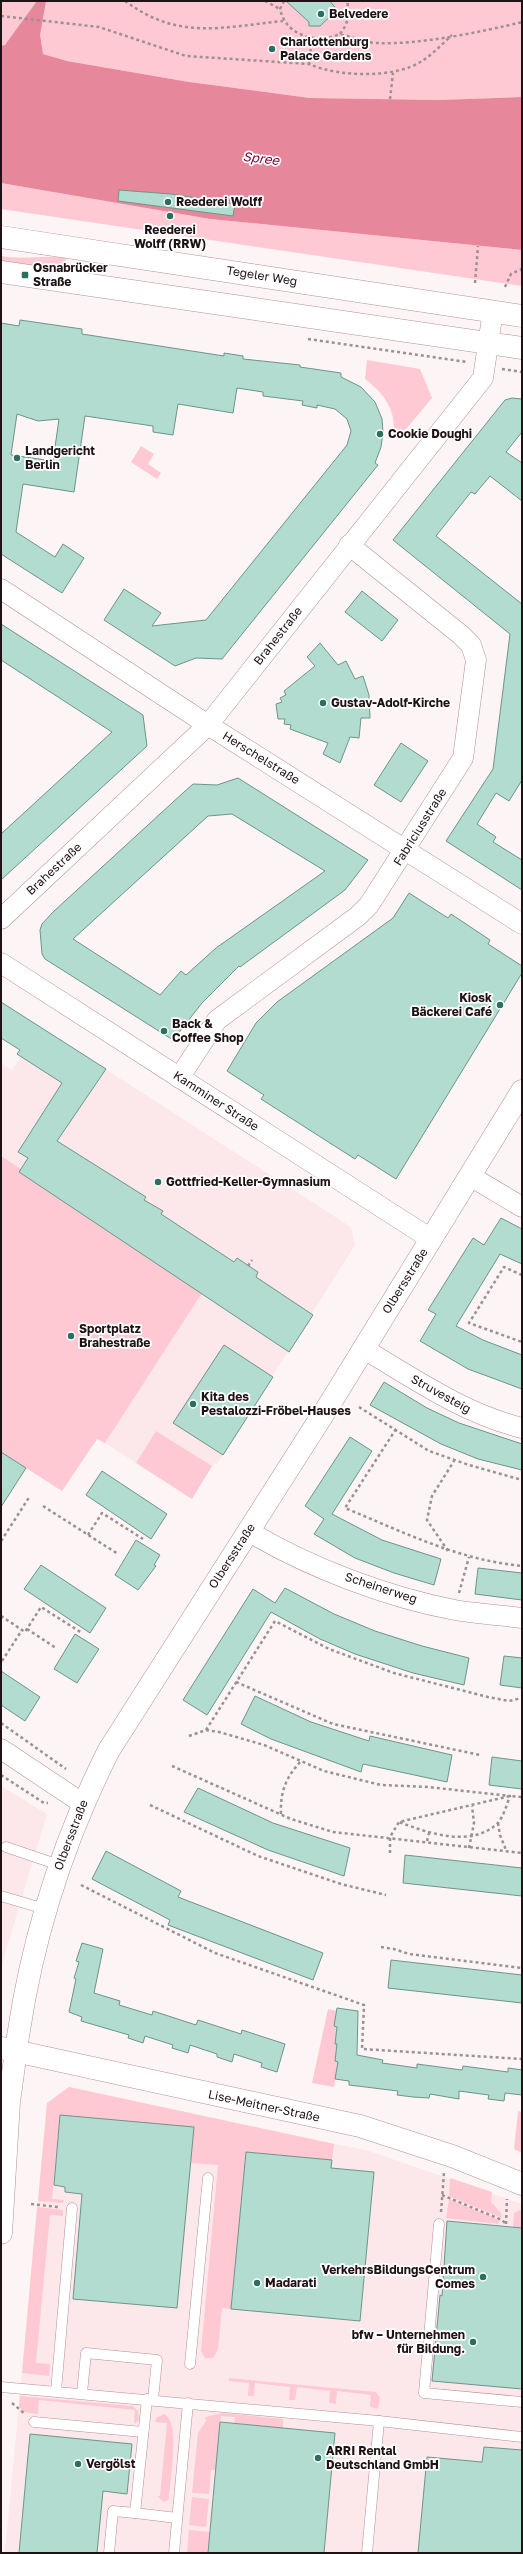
<svg xmlns="http://www.w3.org/2000/svg" width="523" height="2554" font-family="'Golos Text',sans-serif">
  <style>
    .built { fill: #fce8eb }
    .green { fill: #fec9d3 }
    .water { fill: #e7879c }
    .building { fill: #b3dcd1; stroke: #6d948a; fill-rule: evenodd }
    .lines { fill: none; stroke-linecap: round; stroke-linejoin: round }
    .service-casing { stroke: #b58f96; stroke-width: 11 }
    .minor-casing { stroke: #b58f96; stroke-width: 21 }
    .tertiary-casing { stroke: #b58f96; stroke-width: 23 }
    .secondary-casing { stroke: #b58f96; stroke-width: 23 }
    .path { stroke: #9c9092; stroke-width: 2.5; stroke-dasharray: 3 3; stroke-linecap: butt }
    .service { stroke: #fff; stroke-width: 10 }
    .minor { stroke: #fff; stroke-width: 20 }
    .tertiary { stroke: #fff; stroke-width: 22 }
    .secondary { stroke: #fff; stroke-width: 22 }
    .poi-dot { fill: #2b6f60; stroke: #fff; stroke-width: 1.5 }
    .labels { text-anchor: middle; stroke-width: 3.5; stroke-linejoin: round; paint-order: stroke }
    .poi-label { font-size: 12px; font-weight: bold; fill: #1f1114; stroke: #fff; text-anchor: start }
    .street-label { font-size: 12px; fill: #1f1114; stroke: #fff }
    .water-label { font-size: 13px; font-style: italic; fill: #7b0334; stroke: #fff }
  </style>
  <rect width="100%" height="100%" fill="#fdf4f5"/>
  <g class="built">
    <path d="M40,1027L351,1227L355,1245L217,1464L215,1463L212,1466L156,1431L136,1463L105,1443L202,1293L19,1172L21,1169L1,1156V1063L12,1070Z"/>
    <path d="M1,1786L47,1814L1,1967Z"/>
    <path d="M69,2087L369,2151L522,2204V2553H5L47,2103Z"/>
  </g>
  <g class="green">
    <path d="M1,1H522V97L439,100L310,98L189,82L67,61L36,52L1,46Z"/>
    <path d="M1,183L210,219L522,250V286L1,209Z"/>
    <path d="M1,256C24,260 45,255 67,258L58,270L1,262Z"/>
    <path d="M367,360L420,369L432,398L401,435L396,433C393,427 394,420 392,414C387,398 378,389 365,379Z"/>
    <path d="M141,446L154,454L148,464L161,473L157,479L131,462Z"/>
    <path d="M1,1156L21,1169L19,1172L202,1293L105,1443L97,1439L62,1491L1,1452Z"/>
    <path d="M156,1431L212,1466L192,1499L136,1463Z"/>
    <path d="M328,2009L337,2011L334,2026L337,2027L335,2044H337L335,2061L338,2062L334,2087L312,2083Z"/>
    <path d="M69,2087L334,2144L332,2160L246,2152L231,2309L222,2308L218,2349L213,2358H205L201,2351L218,2165L190,2163L60,2115L52,2199L64,2200L63,2203L38,2201L47,2103Z"/>
    <path d="M518,2111L522,2112V2153L514,2149Z"/>
    <path d="M450,2178L492,2192L491,2202L501,2213L502,2218L449,2196Z"/>
    <path d="M449,2199L499,2220L498,2224L446,2218Z"/>
    <path d="M37,2207L63,2210V2216L50,2215L36,2363L50,2364L49,2376L22,2373Z"/>
    <path d="M522,2209V2228L513,2227L514,2213Z"/>
    <path d="M229,2378L376,2392L380,2398L378,2409L370,2407L371,2395L337,2391L336,2404L329,2403L330,2391L297,2387L295,2400H289L290,2387L255,2383L254,2396H248L249,2383L229,2381Z"/>
    <path d="M20,2396L133,2406L138,2411L139,2419L135,2424L134,2422L135,2410L39,2400L38,2414L24,2412L19,2406Z"/>
    <path d="M222,2413L283,2419V2428L234,2423L235,2417L221,2416L216,2470H211L209,2494L192,2493L198,2433L206,2421L205,2417Z"/>
    <path d="M164,2414C181,2421 170,2482 169,2499L164,2502L157,2496H160L167,2423L155,2422L156,2418Z"/>
    <path d="M192,2497L209,2499L206,2527L189,2525Z"/>
    <path d="M189,2530L210,2532L208,2553H187Z"/>
  </g>
  <path class="water" d="M37,1H46L40,35L43,54L67,61L189,82L310,98L439,100L522,97V250L210,219L1,183V46L5,45Z"/>
  <g class="building">
    <path d="M286,1H330L337,10L320,26H309V22Z"/>
    <path d="M119,190L171,194L235,204L233,216L118,201Z"/>
    <path d="M20,320L82,329V334L224,356V353L243,356V359L300,365V367L341,373V377L361,387L375,402L382,419L383,432L381,447L375,463L378,465L222,659L196,658L175,666L104,620L124,589L161,613L152,626L206,620L347,445L351,431L347,419L335,409L317,405V408L302,405L303,401L263,396V392L237,388L233,413L178,404L173,435L153,432V426L85,416L74,492L23,484L16,532L55,557L63,544L84,558L62,593L1,554V323L19,326ZM17,414L38,421L59,419L53,461L11,455Z"/>
    <path d="M512,398L522,399V432L506,452L522,463V501L490,476L475,494L471,492L436,536L522,604V780L509,801L496,793L477,824L496,837L493,842L522,860V890L446,841L493,769L510,634L393,540L505,400Z"/>
    <path d="M362,591L398,620L382,641L345,612Z"/>
    <path d="M1,624L143,715L147,746L1,880V834L112,732L1,660Z"/>
    <path d="M320,643L338,665L346,661L355,679L363,676L369,695L370,718H361L359,738L350,737L340,763L323,754L328,743L290,729L291,725L284,724L285,719H278L276,704L282,702L280,698L286,695L284,691L315,666L307,657Z"/>
    <path d="M401,743L428,761L401,802L374,785Z"/>
    <path d="M238,778L368,860L345,890L240,967L239,966L202,1003L173,1040L45,959L42,954L40,930L42,924L53,912L184,792L193,784L217,785ZM232,814L325,871L216,948L186,975L181,971L160,995L73,939L208,816Z"/>
    <path d="M409,893L448,918L451,914L490,940L488,944L522,966V973L396,1179L358,1155L355,1159L261,1099L264,1095L227,1071L256,1023L277,1002L393,918Z"/>
    <path d="M1,1002L106,1069L57,1141L146,1197L144,1200L163,1211L161,1214L234,1262L237,1258L258,1272L256,1277L313,1315L289,1352L19,1172L28,1158L18,1152L62,1083L17,1054L20,1050L1,1038Z"/>
    <path d="M501,1218L522,1229V1264L500,1254L456,1326L483,1340L522,1355V1389L468,1369L420,1341L436,1314L428,1310L473,1238L484,1245Z"/>
    <path d="M224,1345L273,1377L223,1455L173,1423Z"/>
    <path d="M384,1382L427,1408L459,1423L522,1444V1470L478,1459L441,1444L370,1405Z"/>
    <path d="M350,1437L372,1451L332,1514L382,1540L441,1559L434,1585L394,1573L355,1558L314,1534L324,1519L305,1506Z"/>
    <path d="M1,1452L26,1468L1,1507Z"/>
    <path d="M102,1471L167,1514L151,1539L86,1495Z"/>
    <path d="M136,1540L160,1555L154,1565L156,1566L138,1590L115,1575Z"/>
    <path d="M41,1565L106,1608L90,1633L24,1589Z"/>
    <path d="M478,1568L522,1573V1600L475,1594Z"/>
    <path d="M285,1588L334,1614L375,1631L422,1646L469,1658L464,1685L413,1673L355,1654L320,1639L271,1612L207,1715L183,1700L253,1589L275,1603Z"/>
    <path d="M75,1634L99,1649L77,1683L54,1669Z"/>
    <path d="M504,1656L522,1658V1688L500,1685Z"/>
    <path d="M1,1671L40,1697L25,1721L1,1705Z"/>
    <path d="M255,1696L311,1722L369,1741L370,1736L452,1755L447,1782L363,1764L361,1772L271,1739L241,1724Z"/>
    <path d="M492,1757L522,1761V1789L489,1785Z"/>
    <path d="M198,1788L273,1823L350,1848L344,1876L268,1850L184,1812Z"/>
    <path d="M106,1851L181,1891L178,1897L323,1953L313,1980L168,1925L170,1920L92,1879Z"/>
    <path d="M405,1855L522,1868V1896L403,1883Z"/>
    <path d="M82,1943L103,1949L94,1993L120,2001L119,2005L152,2015L153,2011L196,2025L198,2020L241,2034L242,2030L285,2044L277,2072L261,2067L262,2063L234,2054L232,2062L217,2057V2054L190,2045L188,2053L172,2048L173,2045L145,2036L143,2043L128,2038L129,2035L81,2021L82,2017L69,2012L76,1979L74,1978L79,1962L76,1961Z"/>
    <path d="M391,1960L522,1975V2003L388,1988Z"/>
    <path d="M337,2008L358,2011L357,2055L383,2060L382,2063L417,2068V2064L462,2070L463,2066L508,2072V2068L522,2070V2095L505,2093L504,2101L488,2099L489,2095L459,2091V2099L430,2094L429,2098L413,2097L397,2095L398,2091L349,2085V2081L335,2079L338,2062L335,2061L337,2044H335L337,2027L334,2026Z"/>
    <path d="M60,2115L194,2127L177,2308L73,2299L82,2194L65,2192V2187L54,2185Z"/>
    <path d="M246,2152L332,2160L331,2168L374,2172L360,2321L231,2309Z"/>
    <path d="M447,2221L522,2228V2389L432,2381L440,2295L442,2296Z"/>
    <path d="M220,2422L335,2433L324,2553H208Z"/>
    <path d="M30,2434L132,2444L127,2494L103,2491L97,2553H19Z"/>
    <path d="M484,2447L522,2450V2553H418L427,2457L482,2462Z"/>
  </g>
  <g class="lines">
    <g class="service-casing">
      <g id="service">
        <path d="M6,1847L59,1865"/>
        <path d="M1,1896L45,1909"/>
        <path d="M439,2224L424,2393L522,2402"/>
        <path d="M190,2364L208,2178"/>
        <path d="M1,2387L379,2421L522,2437"/>
        <path d="M56,2391L72,2208"/>
        <path d="M82,2393L86,2353L157,2360L153,2399"/>
        <path d="M34,2422L143,2432"/>
        <path d="M135,2513L177,2518"/>
        <path d="M109,2553L113,2511L135,2513L147,2399"/>
        <path d="M174,2553L188,2403"/>
        <path d="M367,2553L379,2421"/>
      </g>
    </g>
    <g class="minor-casing">
      <g id="minor">
        <path d="M1,589L208,725L522,924"/>
        <path d="M1,919L208,725L483,378L493,311"/>
        <path d="M1,963L431,1239"/>
        <path d="M179,1078L217,1020L358,916L369,905L463,758L476,660L471,645L461,635L349,545"/>
        <path d="M470,1176L522,1207"/>
        <path d="M364,1349C416,1380 463,1413 522,1428"/>
        <path d="M248,1531C308,1567 386,1597 455,1610C477,1614 500,1615 522,1618"/>
        <path d="M1,1749L82,1803"/>
      </g>
    </g>
    <g class="tertiary-casing">
      <path id="tertiary" d="M16,2051C30,1944 60,1847 109,1750L334,1397L522,1091"/>
    </g>
    <g class="secondary-casing">
      <g id="secondary">
        <path d="M1,237L522,316"/>
        <path d="M1,272L522,348"/>
        <path d="M1,2048L360,2126L452,2156L522,2184"/>
        <path d="M1,2233L9,2102L16,2051"/>
      </g>
    </g>
    <g class="path">
      <path d="M125,1C179,41 222,27 283,21"/>
      <path d="M265,1L280,9"/>
      <path d="M284,1L280,9C285,31 305,40 326,38C331,38 336,34 341,35C353,36 364,43 377,43C419,45 481,32 522,22"/>
      <path d="M1,16L99,27L186,56L309,64C338,77 394,79 422,61C432,55 442,44 452,35"/>
      <path d="M340,34C348,24 350,14 347,1"/>
      <path d="M309,64L312,38"/>
      <path d="M390,99L393,73"/>
      <path d="M475,283L478,246"/>
      <path d="M505,287L511,274L522,269"/>
      <path d="M308,339L467,362"/>
      <path d="M502,369L522,372"/>
      <path d="M248,1266L252,1260"/>
      <path d="M522,1275L504,1267L469,1323L522,1342"/>
      <path d="M359,1407L429,1451L469,1465L522,1480"/>
      <path d="M396,1429L345,1508C403,1532 459,1560 522,1566"/>
      <path d="M43,1506L118,1554"/>
      <path d="M88,1535L102,1513L143,1539"/>
      <path d="M1,1541L30,1496"/>
      <path d="M448,1551L427,1520L432,1496L454,1461"/>
      <path d="M459,1593L469,1557"/>
      <path d="M1,1616L25,1632L41,1607L82,1633"/>
      <path d="M27,1629L56,1648"/>
      <path d="M2,1661L22,1630"/>
      <path d="M236,1682L333,1724L480,1755"/>
      <path d="M1,1723L66,1769"/>
      <path d="M206,1730L275,1621L329,1649L394,1673L488,1697L509,1701L522,1698"/>
      <path d="M189,1736L206,1730L219,1732L264,1745L324,1771L381,1785L428,1787L510,1796C507,1804 503,1818 497,1824C470,1848 428,1833 399,1822"/>
      <path d="M172,1766L291,1819L333,1832L522,1853"/>
      <path d="M1,1775L44,1803H48"/>
      <path d="M150,1805L258,1856L341,1884L386,1895"/>
      <path d="M281,1814C280,1792 286,1777 301,1761"/>
      <path d="M498,1823L500,1835L506,1850"/>
      <path d="M427,1841L429,1833"/>
      <path d="M469,1848L474,1823L472,1806"/>
      <path d="M390,1853V1837L399,1822L510,1796L522,1797"/>
      <path d="M81,1885L215,1953L364,2005L362,2049L522,2059"/>
      <path d="M381,1947L394,1949L409,1954L522,1968"/>
      <path d="M442,2195L502,2220L506,2224"/>
      <path d="M31,2204L58,2207"/>
      <path d="M441,2212L444,2173"/>
      <path d="M506,2224L507,2199"/>
      <path d="M12,2403L25,2414"/>
    </g>
    <use href="#service" class="service"/>
    <use href="#minor" class="minor"/>
    <use href="#tertiary" class="tertiary"/>
    <use href="#secondary" class="secondary"/>
  </g>
  <g class="poi-dot">
    <circle cx="321" cy="14" r="4"/>
    <circle cx="272" cy="49" r="4"/>
    <circle cx="168" cy="202" r="4"/>
    <circle cx="170" cy="216" r="4"/>
    <rect x="21" y="271" width="8" height="8" rx="2"/>
    <circle cx="380" cy="434" r="4"/>
    <circle cx="17" cy="458" r="4"/>
    <circle cx="323" cy="703" r="4"/>
    <circle cx="500" cy="1005" r="4"/>
    <circle cx="164" cy="1031" r="4"/>
    <circle cx="158" cy="1182" r="4"/>
    <circle cx="71" cy="1336" r="4"/>
    <circle cx="193" cy="1404" r="4"/>
    <circle cx="483" cy="2277" r="4"/>
    <circle cx="257" cy="2283" r="4"/>
    <circle cx="473" cy="2342" r="4"/>
    <circle cx="318" cy="2458" r="4"/>
    <circle cx="78" cy="2464" r="4"/>
  </g>
  <g class="labels">
    <g class="poi-label">
      <text x="329" y="18">Belvedere</text>
      <text x="280" y="46">Charlottenburg<tspan x="280" dy="14">Palace Gardens</tspan></text>
      <text x="176" y="206">Reederei Wolff</text>
      <text x="170" y="234" text-anchor="middle">Reederei<tspan x="170" dy="14">Wolff (RRW)</tspan></text>
      <text x="33" y="272">Osnabrücker<tspan x="33" dy="14">Straße</tspan></text>
      <text x="388" y="438">Cookie Doughi</text>
      <text x="25" y="455">Landgericht<tspan x="25" dy="14">Berlin</tspan></text>
      <text x="331" y="707">Gustav-Adolf-Kirche</text>
      <text x="492" y="1002" text-anchor="end">Kiosk<tspan x="492" dy="14">Bäckerei Café</tspan></text>
      <text x="172" y="1028">Back &amp;<tspan x="172" dy="14">Coffee Shop</tspan></text>
      <text x="166" y="1186">Gottfried-Keller-Gymnasium</text>
      <text x="79" y="1333">Sportplatz<tspan x="79" dy="14">Brahestraße</tspan></text>
      <text x="201" y="1401">Kita des<tspan x="201" dy="14">Pestalozzi-Fröbel-Hauses</tspan></text>
      <text x="475" y="2274" text-anchor="end">VerkehrsBildungsCentrum<tspan x="475" dy="14">Comes</tspan></text>
      <text x="265" y="2287">Madarati</text>
      <text x="465" y="2339" text-anchor="end">bfw – Unternehmen<tspan x="465" dy="14">für Bildung.</tspan></text>
      <text x="326" y="2455">ARRI Rental<tspan x="326" dy="14">Deutschland GmbH</tspan></text>
      <text x="86" y="2468">Vergölst</text>
    </g>
    <g class="street-label">
      <text transform="translate(262 276) rotate(9)" y="4">Tegeler Weg</text>
      <text transform="translate(278 636) rotate(-52)" y="4">Brahestraße</text>
      <text transform="translate(261 758) rotate(32)" y="4">Herschelstraße</text>
      <text transform="translate(420 827) rotate(-58)" y="4">Fabriciusstraße</text>
      <text transform="translate(54 869) rotate(-43)" y="4">Brahestraße</text>
      <text transform="translate(216 1101) rotate(33)" y="4">Kamminer Straße</text>
      <text transform="translate(405 1281) rotate(-58)" y="4">Olbersstraße</text>
      <text transform="translate(441 1394) rotate(29)" y="4">Struvesteig</text>
      <text transform="translate(232 1556) rotate(-57)" y="4">Olbersstraße</text>
      <text transform="translate(381 1588) rotate(18)" y="4">Scheinerweg</text>
      <text transform="translate(71 1835) rotate(-69)" y="4">Olbersstraße</text>
      <text transform="translate(264 2106) rotate(12)" y="4">Lise-Meitner-Straße</text>
    </g>
    <g class="water-label">
      <text transform="translate(261 158) rotate(7)" y="5">Spree</text>
    </g>
  </g>
  <rect width="523" height="2554" fill="none" stroke="#1f1114" stroke-width="4"/>
</svg>
